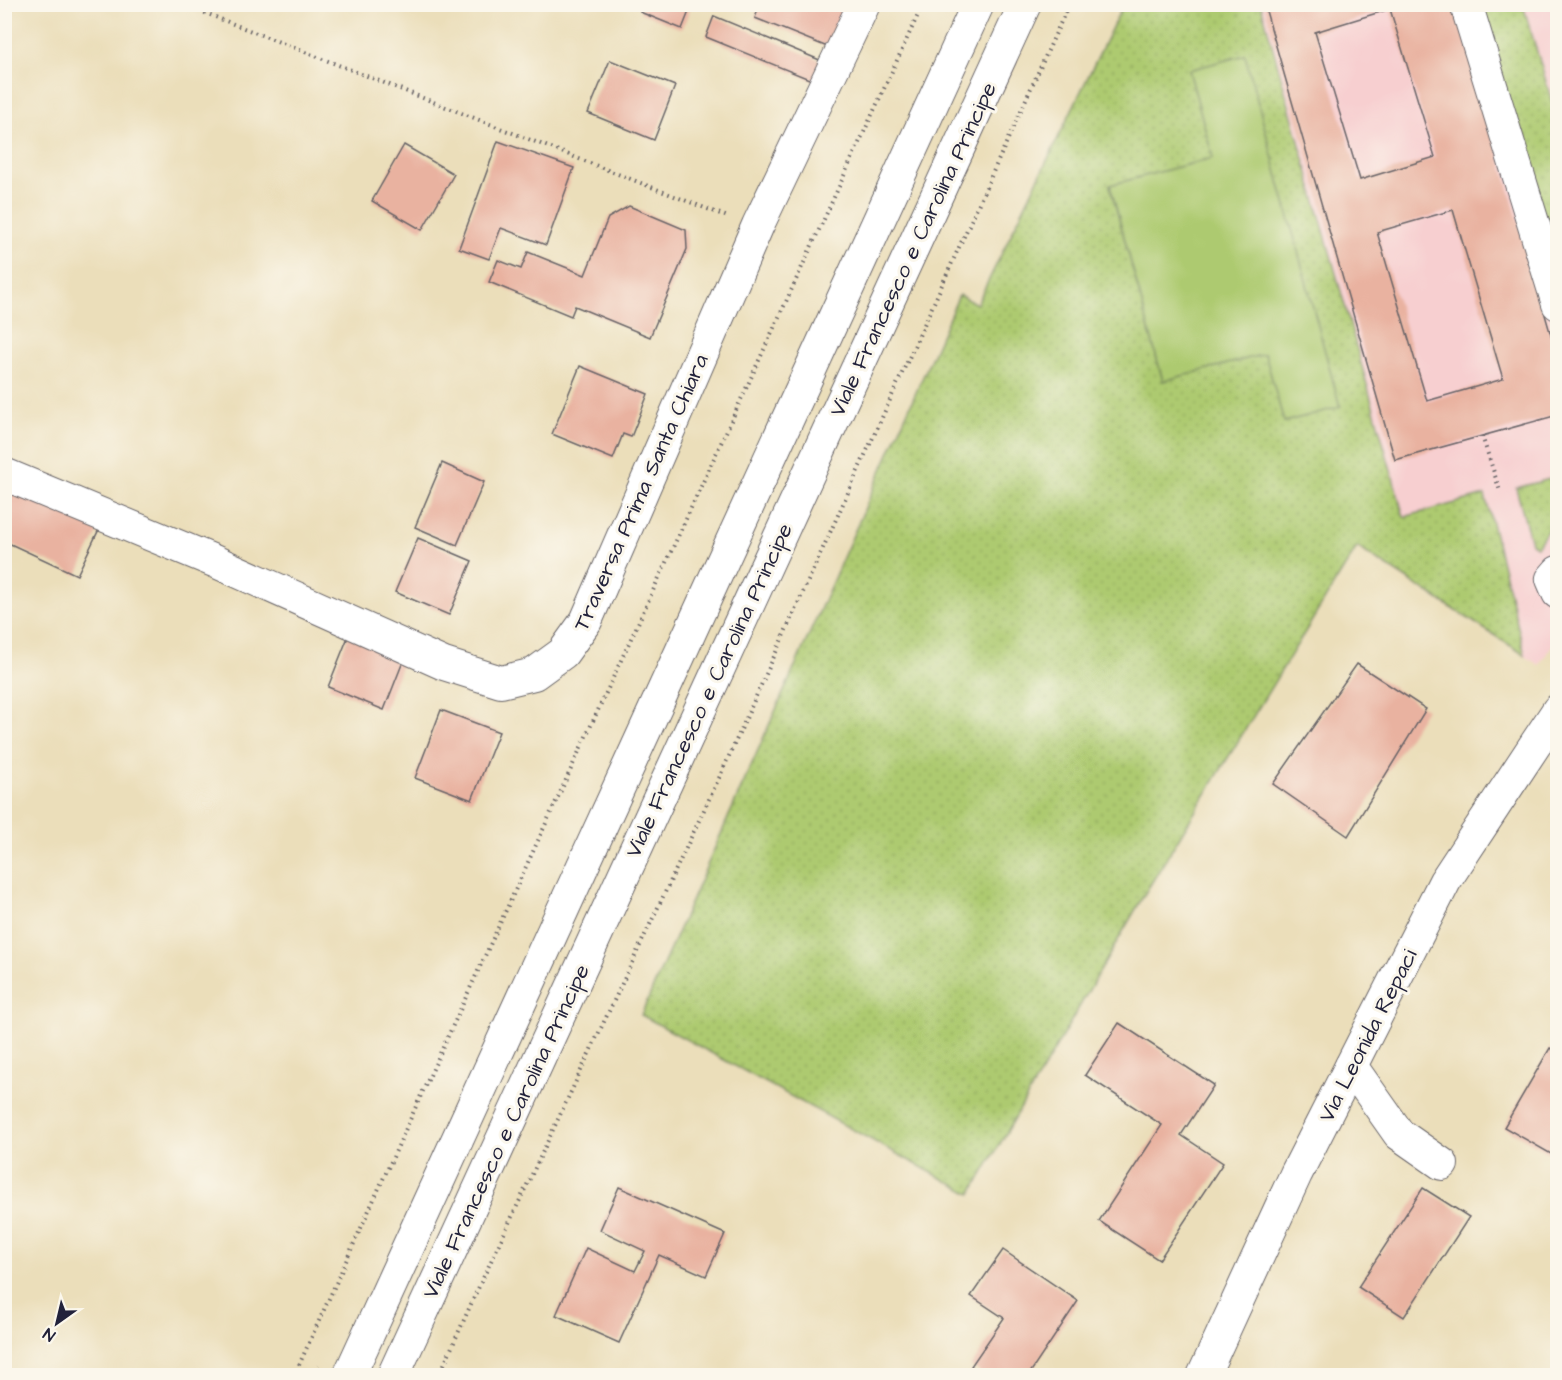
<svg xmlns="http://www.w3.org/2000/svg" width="1562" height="1380" font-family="'Architects Daughter',sans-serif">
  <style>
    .built { fill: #f7cfd0 }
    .grass { fill: url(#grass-dots); stroke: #687656; stroke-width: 1.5; fill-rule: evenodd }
    .pitch { fill: #adca70; stroke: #687656; stroke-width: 1.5 }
    .building { fill: #e9b2a0; fill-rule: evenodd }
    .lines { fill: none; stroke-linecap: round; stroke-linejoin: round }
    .minor-casing { stroke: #686467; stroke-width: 34 }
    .path { stroke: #686467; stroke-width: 4; stroke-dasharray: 1.5 4.5; stroke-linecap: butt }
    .minor { stroke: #fff; stroke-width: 32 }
    .labels { text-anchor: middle; stroke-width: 6; stroke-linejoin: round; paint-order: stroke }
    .street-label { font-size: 22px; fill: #22223b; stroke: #fbf7ec }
  </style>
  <defs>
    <pattern id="grass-dots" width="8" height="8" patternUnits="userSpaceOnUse" patternTransform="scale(1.5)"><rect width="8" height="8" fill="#adca70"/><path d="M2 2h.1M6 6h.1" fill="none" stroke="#95ad62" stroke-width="1.8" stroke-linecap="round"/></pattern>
  </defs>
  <rect width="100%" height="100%" fill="#fbf7ec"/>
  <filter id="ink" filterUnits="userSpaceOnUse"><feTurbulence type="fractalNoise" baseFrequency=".0167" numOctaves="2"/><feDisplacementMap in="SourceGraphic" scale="12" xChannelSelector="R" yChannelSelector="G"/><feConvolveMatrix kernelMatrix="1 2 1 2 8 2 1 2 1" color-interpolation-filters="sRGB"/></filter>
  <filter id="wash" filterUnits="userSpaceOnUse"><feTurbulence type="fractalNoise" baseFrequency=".008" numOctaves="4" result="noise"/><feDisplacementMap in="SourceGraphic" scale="24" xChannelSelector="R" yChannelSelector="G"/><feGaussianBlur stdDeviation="1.35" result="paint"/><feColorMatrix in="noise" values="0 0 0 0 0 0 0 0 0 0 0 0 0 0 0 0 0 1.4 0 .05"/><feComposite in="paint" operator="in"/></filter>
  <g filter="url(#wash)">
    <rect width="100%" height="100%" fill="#ebdeba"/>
    <path class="built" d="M1123,5H1557V638L1539,665L977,304Z"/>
    <g class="grass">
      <path d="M1123,5H1261L1404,517L1485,495L1525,655L1357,547L1144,895L971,1194L641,1015L959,295L977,304ZM1213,158L1163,381L1110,185Z"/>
      <path d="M1476,5H1523L1557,118V267Z"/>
      <path d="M1557,477V515L1537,547L1531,543L1516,488Z"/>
    </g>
    <path class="pitch" d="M1245,55L1340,407L1284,422L1265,354L1163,381L1110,185L1213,158L1189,70Z"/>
    <g id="blocks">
      <g class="building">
        <path d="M644,4H692L682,29L640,12Z"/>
        <path d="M760,4H848L830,48L755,18Z"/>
        <path d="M1264,4H1456L1558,360V415L1395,460ZM1390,9L1435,157L1360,180L1315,32ZM1453,210L1503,379L1427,401L1377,232Z"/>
        <path d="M714,16L822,61L814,81L706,37Z"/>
        <path d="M610,60L675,86L654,140L588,113Z"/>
        <path d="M498,141L574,168L546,245L501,228L489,259L459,248Z"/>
        <path d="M404,145L454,174L422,230L372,201Z"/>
        <path d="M629,206L686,230L687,249L650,337L575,306L571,316L489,282L498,260L521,269L528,252L585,275L608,218Z"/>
        <path d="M580,366L648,394L631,437L623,434L613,459L552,434Z"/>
        <path d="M442,463L484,482L457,545L415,527Z"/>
        <path d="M4,480L101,525L77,575L4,541Z"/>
        <path d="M418,538L472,561L449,615L395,592Z"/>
        <path d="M350,632L406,654L384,710L328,687Z"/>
        <path d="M1357,664L1426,709L1348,836L1273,784Z"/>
        <path d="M441,710L499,732L472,800L415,778Z"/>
        <path d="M1119,1023L1214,1085L1181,1135L1223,1163L1159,1260L1099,1221L1162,1125L1085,1075Z"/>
        <path d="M1550,1048L1558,1053V1158L1504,1127Z"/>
        <path d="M619,1187L725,1234L706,1276L659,1255L619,1343L556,1315L586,1248L635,1271L645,1251L600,1230Z"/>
        <path d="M1423,1188L1469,1217L1404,1317L1358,1287Z"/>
        <path d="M1003,1250L1078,1301L1028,1376H985L971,1366L1004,1318L971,1296Z"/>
      </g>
    </g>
  </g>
  <g filter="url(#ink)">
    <use href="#blocks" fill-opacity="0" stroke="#686467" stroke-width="1.5"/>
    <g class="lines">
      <g class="minor-casing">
        <g id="minor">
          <path d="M1466,4L1558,304"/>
          <path d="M4,474L214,561L444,664L501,682L534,674L563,653L586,621L758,225L864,4"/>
          <path d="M1558,572L1552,579L1558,593"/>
          <path d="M1351,1066L1399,1134L1442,1164"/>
          <path d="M349,1376L978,4"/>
          <path d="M393,1376L1025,4"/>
          <path d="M1203,1376L1296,1174L1445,881L1558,710"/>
        </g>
      </g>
      <g class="path">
        <path d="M182,4L728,217"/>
        <path d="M1482,436L1500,491"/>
        <path d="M294,1376L432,1071L923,4"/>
        <path d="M313,1376L318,1365"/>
        <path d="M439,1376L476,1293L720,776L1069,4"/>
      </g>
      <use href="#minor" class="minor"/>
    </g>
  </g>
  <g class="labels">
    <g class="street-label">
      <text transform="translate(912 249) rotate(-65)" y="8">Viale Francesco e Carolina Principe</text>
      <text transform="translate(640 492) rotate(-66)" y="8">Traversa Prima Santa Chiara</text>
      <text transform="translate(708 690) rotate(-65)" y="8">Viale Francesco e Carolina Principe</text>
      <text transform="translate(1367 1035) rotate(-63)" y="8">Via Leonida Repaci</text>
      <text transform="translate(505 1131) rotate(-65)" y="8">Viale Francesco e Carolina Principe</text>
    </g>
  </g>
  <rect width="1562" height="1380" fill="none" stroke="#fbf7ec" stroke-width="24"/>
  <g transform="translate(57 1323) rotate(214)" stroke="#fbf7ec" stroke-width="4.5" paint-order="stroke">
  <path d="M0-4.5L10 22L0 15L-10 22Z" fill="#22223b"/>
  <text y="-9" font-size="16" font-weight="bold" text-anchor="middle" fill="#22223b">N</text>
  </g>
</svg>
